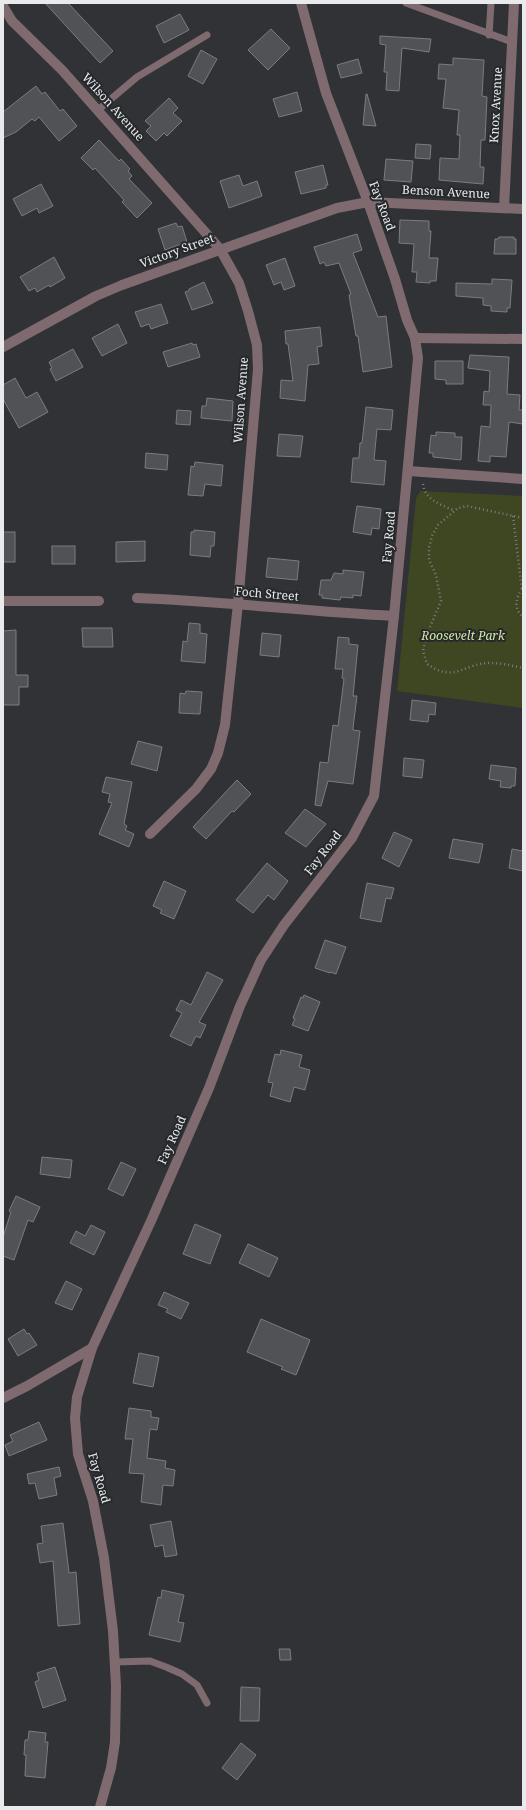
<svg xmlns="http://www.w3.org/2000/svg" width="526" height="1810" font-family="'Noto Serif',serif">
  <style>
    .green { fill: #3e4622 }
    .building { fill: #505255; stroke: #7a7d80 }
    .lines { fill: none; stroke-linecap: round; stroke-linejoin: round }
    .path { stroke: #7d7f81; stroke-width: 2.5; stroke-dasharray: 1 3; stroke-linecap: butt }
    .service { stroke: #7f6a6f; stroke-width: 7 }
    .minor { stroke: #7f6a6f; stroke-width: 10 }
    .tertiary { stroke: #7f6a6f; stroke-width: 10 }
    .labels { text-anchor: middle; stroke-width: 4; stroke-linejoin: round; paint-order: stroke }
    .street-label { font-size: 12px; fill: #e9eaec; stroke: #26292b }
    .park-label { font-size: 12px; font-style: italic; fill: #d5e7a2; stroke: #26292b }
  </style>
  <rect width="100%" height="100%" fill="#303235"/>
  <path class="green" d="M420,491L523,496V708L397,691L416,498Z"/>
  <g class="building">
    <path d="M45,3H68L113,51L100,63Z"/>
    <path d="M180,14L189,30L164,43L156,26Z"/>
    <path d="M271,29L290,48L268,70L248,50Z"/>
    <path d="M380,36L431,39L429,52L402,48L399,91L386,90L387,72H384L386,45L380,44Z"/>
    <path d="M201,50L217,59L203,84L188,76Z"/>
    <path d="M453,58L484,60L482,96L487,97L485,140H481L480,167H484L483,184L439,180L440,158L459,159L460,135H457L459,110L443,108L446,79H438L439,64L453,65Z"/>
    <path d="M358,59L362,73L341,78L337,65Z"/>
    <path d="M36,86L42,94L45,92L60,111L63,109L77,126L59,141L39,117L35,121L32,119L16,132L3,138V112Z"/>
    <path d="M297,92L302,111L279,117L273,99Z"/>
    <path d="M366,94H367L376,126L363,125Z"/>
    <path d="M169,98L178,108L173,113L182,121L167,136L164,133L156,141L146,131L151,126L145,121Z"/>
    <path d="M99,140L119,161L121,159L130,169L128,171L132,176L129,179L152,203L137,218L122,202L124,200L95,168L93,170L81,158Z"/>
    <path d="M416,144L431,145L430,159L415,158Z"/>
    <path d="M386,159L413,161L411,182L384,180Z"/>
    <path d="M323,165L328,185H326V188L301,194L295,172Z"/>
    <path d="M239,175L243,186L257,181L262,196L229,208L220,181Z"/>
    <path d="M41,184L53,206L39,213L37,208L22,216L13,199Z"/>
    <path d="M400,220L429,221V231H431L429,258H438L436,281H430V283L416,282L417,272H412L414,244L399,243Z"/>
    <path d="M176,223L178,227L182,226L187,242L165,250L158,229Z"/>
    <path d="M357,234L362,250L353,253L378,317L386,316L392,367L363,372L358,336H356L349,295L351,294L339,263L326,266L324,262L320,264L314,247Z"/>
    <path d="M499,237H514V239H516V254H494L495,239H498Z"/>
    <path d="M54,257L65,278L50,287L49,285L37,292L35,288L29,291L20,277Z"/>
    <path d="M285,258L295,286L284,290L281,282L274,285L266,265Z"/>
    <path d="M492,279L512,280L510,308H507V312L491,311V306L483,305V298L456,296V283L492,284Z"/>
    <path d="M204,282L213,303L192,310L185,292L189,291V289Z"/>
    <path d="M161,304L168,323L151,329L149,324L141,327L135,312Z"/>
    <path d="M118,324L127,343L102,356L92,338Z"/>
    <path d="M320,327L322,346L317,347L319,364L308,365L305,401L280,398L281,380L293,381L288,344H286L285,331Z"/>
    <path d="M192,343L193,345L196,344L200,357L168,367L163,352Z"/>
    <path d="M73,349L83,367L56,381L50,369L52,368L49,362Z"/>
    <path d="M470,355L509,357L507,394L520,395L519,410H523V424L509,422L506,457L490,456V462L478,461L481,426L490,427L491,405H483L484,391L489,392L490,371L468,368Z"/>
    <path d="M435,361H463V384H446V380L435,379Z"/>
    <path d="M15,378L26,398L37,392L48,412L19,428L3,399V385Z"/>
    <path d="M207,398L233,401L232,421L201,418L202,406H206Z"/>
    <path d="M366,407L393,410L391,430L377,429L374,460L386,461L384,485L351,482L353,458H359L360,443H362Z"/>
    <path d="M177,410L191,411L190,425L176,424Z"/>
    <path d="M436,432L455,433V437H462L461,460L433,457V453H429L431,435L436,436Z"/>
    <path d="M279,434L303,436L300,457L277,456Z"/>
    <path d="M146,453L168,455L167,470L145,468Z"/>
    <path d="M195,462L223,465L221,486L205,484L203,496L188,495L191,466L194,467Z"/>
    <path d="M357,506L381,509L379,529L372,528L371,535L353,532Z"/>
    <path d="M194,530L215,532L214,546H211L210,557L190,555L191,532H194Z"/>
    <rect x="3" y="532" width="12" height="30"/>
    <path d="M145,541V561L116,562V542Z"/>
    <rect x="52" y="546" width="23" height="18"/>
    <path d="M268,558L299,561L297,580L266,577Z"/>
    <path d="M343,570L364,572L361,596L353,595V598L341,597L340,600L322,598V595H319L321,580H331L334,573L343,574Z"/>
    <path d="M189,623L200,624V633L207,634L205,663L181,661L183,641L187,642Z"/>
    <path d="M82,628H112L113,647H83Z"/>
    <path d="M16,630V675H28V687H19V705H3V631Z"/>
    <path d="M262,633L281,635L279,657L260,655Z"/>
    <path d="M338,637L349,638V644L358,645L353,696H357L353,728V730L360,731L353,784L328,781L321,806L315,805L320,762L328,763L333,725L338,726L344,679L342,678L343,669H335Z"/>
    <path d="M186,691L202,692L200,714L179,713L180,693L185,694Z"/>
    <path d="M412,700L436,703L435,715L429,714L428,722L410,720Z"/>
    <path d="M138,741L162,747L157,771L131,764Z"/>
    <path d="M404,758L424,760L422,778L403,776Z"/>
    <path d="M491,765L516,768L515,786H511V788L500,787L501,781L489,779Z"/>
    <path d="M106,777L132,782L124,824L127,826L125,830L134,834L129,847L99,834L112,803L108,802L110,794L102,792Z"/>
    <path d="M237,780L251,794L234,812L232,811L206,839L193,827Z"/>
    <path d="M305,809L326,824L306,847L285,833Z"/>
    <path d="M394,832L412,840L399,867L382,858Z"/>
    <path d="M453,839L483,844L479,863L449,858Z"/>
    <path d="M512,849L523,851V871L509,868Z"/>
    <path d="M267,863L288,881L274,900L268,895L253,913L236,900Z"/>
    <path d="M164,881L186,891L174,919L160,913L162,910L153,906Z"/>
    <path d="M367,883L394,888L391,899L386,898L381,922L360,918Z"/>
    <path d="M325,940L346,947L336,974L330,972V973L315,968Z"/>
    <path d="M207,972L223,980L199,1022L206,1025L200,1038L196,1036L191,1046L170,1036L182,1013L176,1010L181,1000L191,1005Z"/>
    <path d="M304,995L320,1002L308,1031L292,1025L295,1019L293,1018L301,997L303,998Z"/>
    <path d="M281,1050L302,1055L299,1067L310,1070L305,1090L294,1087L290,1102L270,1096L273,1083L268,1082L275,1054L280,1055Z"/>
    <path d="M42,1157L72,1160L70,1178L40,1174Z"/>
    <path d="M121,1162L136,1169L123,1196L108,1189Z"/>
    <path d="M16,1196L40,1207L33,1222L28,1220L14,1260L3,1256V1237L11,1212L9,1211Z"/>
    <path d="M195,1224L221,1235L210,1264L183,1254Z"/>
    <path d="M91,1225L105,1232L94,1255L70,1243L76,1231L85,1236Z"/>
    <path d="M248,1244L278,1258L269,1277L239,1263Z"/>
    <path d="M66,1281L82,1289L72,1310L55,1303Z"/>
    <path d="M164,1292L189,1303L181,1319L166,1312L168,1309L158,1305Z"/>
    <path d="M261,1319L310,1340L296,1375L281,1369L283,1367L247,1352Z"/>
    <path d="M24,1329L27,1334L29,1333L37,1345L18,1356L8,1339Z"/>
    <path d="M139,1353L159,1357L153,1387L133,1383Z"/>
    <path d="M129,1408L151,1411V1417L159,1418L157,1430L150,1429L147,1458L166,1461L165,1468L175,1470L173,1486L163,1485L161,1505L141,1502L144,1474L129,1473L133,1439H125Z"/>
    <path d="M39,1422L47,1440L9,1456L5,1445L13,1441L10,1435Z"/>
    <path d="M59,1467L61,1476L54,1478L57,1495L39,1499L35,1483L29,1484L27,1474Z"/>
    <path d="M171,1521L177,1555L165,1557L163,1545L155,1547L150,1525Z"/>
    <path d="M63,1523L69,1573L76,1572L80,1624L58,1626L53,1561L40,1563L37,1544L43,1543L41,1526Z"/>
    <path d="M162,1590L184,1595L178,1622L184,1623L180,1642L149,1635L158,1597L161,1598Z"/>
    <path d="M279,1649H290L291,1660H280Z"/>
    <path d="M55,1667L66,1700L43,1708L35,1682L39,1680L37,1673Z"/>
    <path d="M241,1687L260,1688L259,1721H240Z"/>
    <path d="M29,1731L46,1733L45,1742H48L45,1778L25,1776L26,1755H24L25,1740H28Z"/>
    <path d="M241,1743L256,1755L237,1780L222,1768Z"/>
  </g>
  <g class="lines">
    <g class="path">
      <path d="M423,484C425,500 440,504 453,510"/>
      <path d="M513,516L522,590"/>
      <path d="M523,518L467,506L458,508L438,525L432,536L429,548V560L436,575L441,601L427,634L423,651L427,664C456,684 464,662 492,663C502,663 513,666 523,668"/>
      <path d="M522,589C515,599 514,609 523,617"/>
    </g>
    <g class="service">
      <path d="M406,3L512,42"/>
      <path d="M489,35L491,3"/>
      <path d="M98,110L137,77L207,35"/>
      <path d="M115,1662L150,1661L166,1667L182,1674L197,1685L207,1703"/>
    </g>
    <g class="minor">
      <path d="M3,6L12,21L62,70L220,249L239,283L248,311L257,345L258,369L238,604L225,725L218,753L211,769L196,789L150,834"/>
      <path d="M504,208L514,3"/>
      <path d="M415,338L523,339"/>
      <path d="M3,347L96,296L122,285L337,208L368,202L523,209"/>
      <path d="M408,471L523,479"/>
      <path d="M137,598C223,601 308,612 394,616"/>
      <path d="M3,601H99"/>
      <path d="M3,1398L27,1386L92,1348"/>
    </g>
    <path class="tertiary" d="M100,1807L111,1768L115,1742L116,1686L113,1631L104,1558L93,1501L78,1454L75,1418L77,1397L92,1348L151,1221L209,1088L240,1006L261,960L284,925L352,838L374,796L394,616L418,358L415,338L407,320L395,279L368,202L326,93L301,3"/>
  </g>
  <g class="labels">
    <g class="street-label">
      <text transform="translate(496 105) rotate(-87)" y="4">Knox Avenue</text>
      <text transform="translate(113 107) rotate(48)" y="4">Wilson Avenue</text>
      <text transform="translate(446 192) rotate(3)" y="4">Benson Avenue</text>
      <text transform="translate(382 206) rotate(69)" y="4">Fay Road</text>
      <text transform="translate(177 251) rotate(-20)" y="4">Victory Street</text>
      <text transform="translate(241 400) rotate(-86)" y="4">Wilson Avenue</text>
      <text transform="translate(389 537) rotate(-85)" y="4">Fay Road</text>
      <text transform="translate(267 594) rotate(5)" y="4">Foch Street</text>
      <text transform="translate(323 853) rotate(-52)" y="4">Fay Road</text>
      <text transform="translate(172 1140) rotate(-66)" y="4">Fay Road</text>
      <text transform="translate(99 1478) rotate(74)" y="4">Fay Road</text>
    </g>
    <g class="park-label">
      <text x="463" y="640">Roosevelt Park</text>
    </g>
  </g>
  <rect width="526" height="1810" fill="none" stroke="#e9eaec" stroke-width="8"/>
</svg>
